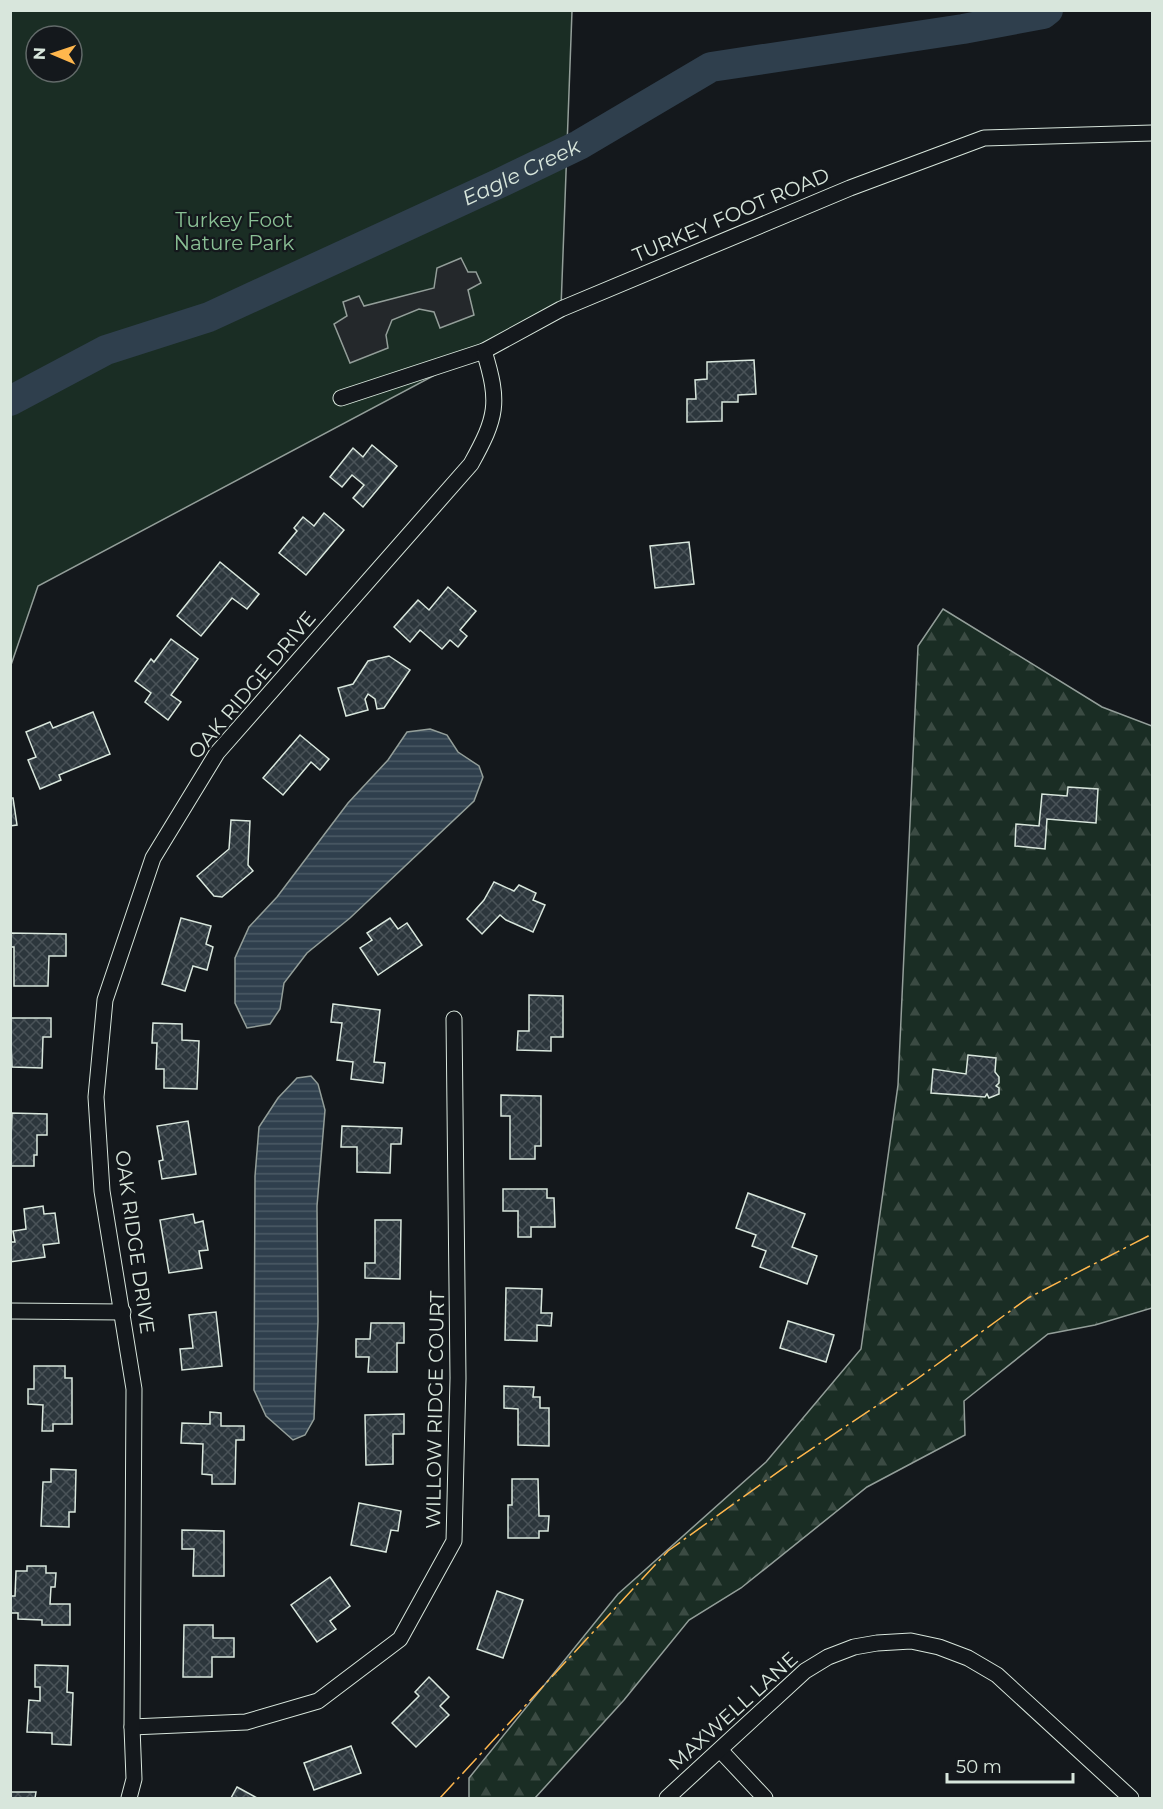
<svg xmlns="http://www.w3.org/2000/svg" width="1163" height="1809" font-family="Montserrat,sans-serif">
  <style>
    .forest { fill: url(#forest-firs); stroke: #939e99; stroke-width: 1.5 }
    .park { fill: #1a2d24; stroke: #939e99; stroke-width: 1.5; fill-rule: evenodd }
    .parking { fill: #24282b; stroke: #939e99; stroke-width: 1.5 }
    .water { fill: url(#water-rules); stroke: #939e99; stroke-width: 1.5 }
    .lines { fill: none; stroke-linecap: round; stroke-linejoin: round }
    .river { stroke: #2f3f4d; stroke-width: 30 }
    .building { fill: url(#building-cross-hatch); stroke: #d8e6dc; stroke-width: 1.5 }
    .street-casing { stroke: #d8e6dc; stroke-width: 17 }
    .street { stroke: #14181c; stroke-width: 15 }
    .power { stroke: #ffb74d; stroke-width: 1.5; stroke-dasharray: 21 4.5 3 4.5; stroke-linecap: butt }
    .labels { text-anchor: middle; stroke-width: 4.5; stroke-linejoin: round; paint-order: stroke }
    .street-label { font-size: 20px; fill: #d8e6dc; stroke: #14181c }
    .park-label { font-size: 20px; fill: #8ac095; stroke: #14181c }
    .water-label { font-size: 21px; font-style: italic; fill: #d8e6dc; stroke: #14181c }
  </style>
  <defs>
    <pattern id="forest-firs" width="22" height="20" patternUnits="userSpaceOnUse" patternTransform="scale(1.5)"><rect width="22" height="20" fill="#1a2d24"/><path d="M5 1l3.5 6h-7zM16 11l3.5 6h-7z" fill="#3b4b43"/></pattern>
    <pattern id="water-rules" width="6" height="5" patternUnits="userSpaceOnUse" patternTransform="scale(1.5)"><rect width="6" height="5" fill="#2f3f4d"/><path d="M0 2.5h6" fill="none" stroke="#4c5b66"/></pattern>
    <pattern id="building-cross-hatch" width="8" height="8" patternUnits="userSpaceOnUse" patternTransform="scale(1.5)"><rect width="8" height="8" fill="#2c363c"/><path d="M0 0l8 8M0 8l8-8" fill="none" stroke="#4a5358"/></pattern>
  </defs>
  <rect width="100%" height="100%" fill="#14181c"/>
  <path class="forest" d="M943,609L1102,707L1152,726V1308L1095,1325L1048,1334L964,1401L965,1435L867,1487L741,1588L689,1620L624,1700L535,1798H469V1778L618,1594L766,1462L861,1349L898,1085L918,646Z"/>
  <path class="park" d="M11,11H572L561,308L38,586L11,665ZM36,36H72V72H36Z"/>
  <path class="parking" d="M461,258L468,272H476L481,283L468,290L474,315L440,328L434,312L419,309L392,320L386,335L388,348L350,363L334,324L347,316L343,302L359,296L364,306L434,288L437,268Z"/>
  <g class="water">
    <path d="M430,729L447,735L458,752L479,766L483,777L474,801L350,918L307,953L284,983L280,1009L270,1024L247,1028L235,1003V958L249,927L277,897L348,803L388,760L407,732Z"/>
    <path d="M311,1076L318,1084L325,1110L317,1206L318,1321L314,1419L305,1435L293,1440L266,1416L254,1390L255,1176L259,1127L278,1098L297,1078Z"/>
  </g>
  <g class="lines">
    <path class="river" id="s1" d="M10,401L106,350L209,317L500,183L579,145L711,67L963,29L1043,14L1048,10"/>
  </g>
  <g class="building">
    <path d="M754,360L756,394L738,395V402H722V421L687,422V399H696L695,380L707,379V362Z"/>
    <path d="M372,445L397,466L363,507L353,498L364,485L352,475L342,487L330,477L353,448L363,457Z"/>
    <path d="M324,513L344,530L306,575L279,553L297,531L294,528L303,517L314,526Z"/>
    <path d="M689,542L694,584L655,588L650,546Z"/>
    <path d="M220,562L259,594L247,609L232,598L201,636L177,616Z"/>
    <path d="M448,587L476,611L460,630L467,636L458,647L450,640L442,649L420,630L410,642L394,627L418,600L429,610Z"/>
    <path d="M171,639L198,659L171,695L181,702L168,720L145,702L151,693L135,681L151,659L154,662Z"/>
    <path d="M389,656L410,670L384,708L377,709L375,699L368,694L365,699L368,710L346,716L338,688L353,684L368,661Z"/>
    <path d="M93,712L110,754L59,775L61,780L40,789L28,760L36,757L26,732L50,722L53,728Z"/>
    <path d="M300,735L329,759L320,770L311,762L283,795L263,778Z"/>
    <path d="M1068,787L1098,789L1096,823L1047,819L1045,849L1015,846L1016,824L1039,826L1042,794L1067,796Z"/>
    <path d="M10,798H13L17,825L10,826Z"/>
    <path d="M231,820L250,821L248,865L253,871L222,897L214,896L197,876L229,849Z"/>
    <path d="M494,882L514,891L519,885L536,893L533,900L545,905L533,932L506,920L500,915L482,934L467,919L484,900Z"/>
    <path d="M181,918L211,926L206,944L213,947L207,970L193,966L185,991L162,984Z"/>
    <path d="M390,918L398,929L407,923L422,945L378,975L360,948L372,940L367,933Z"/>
    <path d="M10,933L66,934V956H49L48,986H14V947H10Z"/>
    <path d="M529,995L563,996V1037H551V1051L517,1050L518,1031H529Z"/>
    <path d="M333,1004L380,1010L374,1062L385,1063L383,1083L351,1079L353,1062L337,1060L342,1023L331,1022Z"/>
    <path d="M10,1018H51V1037H43L42,1068L12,1067Z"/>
    <path d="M153,1023L182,1024V1040L199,1041L197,1089L164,1088V1069H156L157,1043H152Z"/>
    <path d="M968,1055L996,1058L995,1072L999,1077V1083L996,1086L999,1088V1094L989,1098L987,1094L985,1097L931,1093L933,1069L966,1074Z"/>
    <path d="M501,1095L541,1096V1146H535V1159H510V1116H501Z"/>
    <path d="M12,1113L47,1114V1135H37V1155H34V1166H10Z"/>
    <path d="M188,1121L196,1174L162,1179L159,1161L163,1160L157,1126Z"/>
    <path d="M342,1126L402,1128L401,1144H391L390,1173L357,1172V1147H341Z"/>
    <path d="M503,1189H547V1198H554L555,1227H531V1237H518V1211H503Z"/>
    <path d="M748,1193L805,1214L792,1247L817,1256L807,1284L760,1267L766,1251L752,1246L756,1235L736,1228Z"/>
    <path d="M43,1206L44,1214L55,1213L59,1243L43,1245L45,1257L10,1262V1242H15L13,1231L26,1229L24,1209Z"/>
    <path d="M193,1214L195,1223L203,1221L208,1250L199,1251L202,1268L169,1273L160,1220Z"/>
    <path d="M375,1220H401L400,1279L365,1278V1263H375Z"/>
    <path d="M506,1288L542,1289L541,1313H552L551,1326L537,1325V1341L505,1340Z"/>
    <path d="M216,1312L222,1366L182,1370L180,1349L193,1348L189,1315Z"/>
    <path d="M788,1321L834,1335L826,1362L780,1348Z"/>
    <path d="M371,1323H404V1343H397V1372H368L369,1357H356V1339H370Z"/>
    <path d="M34,1366H65V1378H72V1424H53V1431H42L43,1405L28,1404V1389H34Z"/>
    <path d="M504,1386L534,1387L533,1397H540V1408H549V1446L518,1445V1409L504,1408Z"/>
    <path d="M210,1412L221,1413V1426H244V1440H236L235,1484H212V1475L202,1474L203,1444L181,1443L182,1423L210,1424Z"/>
    <path d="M404,1414V1434H393V1464L366,1465L365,1415Z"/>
    <path d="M51,1469L76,1470L75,1512H69V1527L41,1526L43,1482H51Z"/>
    <path d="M512,1479H538L539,1516H549L548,1531H539V1538H508V1505H512Z"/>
    <path d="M359,1503L401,1511L398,1531L391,1530L386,1552L351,1545Z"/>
    <path d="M182,1530L224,1531V1576H193L194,1549H182Z"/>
    <path d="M27,1566H46V1573H56L55,1587H51L50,1604H70V1625H42V1620L18,1619V1613H10V1596H15L16,1571H27Z"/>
    <path d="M330,1577L350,1606L330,1621L336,1629L317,1642L291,1605Z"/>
    <path d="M497,1591L523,1600L503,1658L477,1649Z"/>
    <path d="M184,1625H213V1638H234V1657H212V1677H183Z"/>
    <path d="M35,1665L68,1666L67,1692L73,1693L71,1745L52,1744V1733L27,1732L29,1700L40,1701V1687H35Z"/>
    <path d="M429,1677L449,1697L440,1706L449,1715L416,1747L392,1723L419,1696L415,1692Z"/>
    <path d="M351,1746L361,1773L314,1790L304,1763Z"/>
    <path d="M237,1787L257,1798H231Z"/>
    <path d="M10,1792H36L35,1798H10Z"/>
  </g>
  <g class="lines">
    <g class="street-casing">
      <g id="street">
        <path d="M341,398L484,351L561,309L850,188L984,138L1152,133"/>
        <path d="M10,1311L123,1312"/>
        <path d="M132,1727L246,1722L318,1701L400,1639L454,1541L458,1378L454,1019"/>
        <path d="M721,1751L765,1798"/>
        <path d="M129,1798L134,1779L132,1727L134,1389L102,1191L96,1097L105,1000L153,858L217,753L471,464C497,417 500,403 484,351"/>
        <path d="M667,1798L805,1671L828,1657L854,1647L877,1643L911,1641L939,1647L968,1658L997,1675L1131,1798"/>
      </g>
    </g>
    <use href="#street" class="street"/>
    <path class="power" d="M440,1798L668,1551L789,1464L917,1379L1028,1298L1152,1234"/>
  </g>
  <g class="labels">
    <g class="street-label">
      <text transform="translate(731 215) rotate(-23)" y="7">TURKEY FOOT ROAD</text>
      <text transform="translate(252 685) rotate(-50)" y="7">OAK RIDGE DRIVE</text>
      <text transform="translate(135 1242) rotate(82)" y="7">OAK RIDGE DRIVE</text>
      <text transform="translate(435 1410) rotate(-89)" y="7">WILLOW RIDGE COURT</text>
      <text transform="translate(733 1711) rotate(-42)" y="7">MAXWELL LANE</text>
    </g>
    <g class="park-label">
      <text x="234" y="227">Turkey Foot<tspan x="234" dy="23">Nature Park</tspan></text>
    </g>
    <g class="water-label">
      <text dy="7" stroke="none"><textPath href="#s1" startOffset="561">Eagle Creek</textPath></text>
    </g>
  </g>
  <rect width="1163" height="1809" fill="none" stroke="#d8e6dc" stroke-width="24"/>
  <g transform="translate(54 54) rotate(272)"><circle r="28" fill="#14181c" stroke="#626a69" stroke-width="1.5"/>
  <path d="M0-4.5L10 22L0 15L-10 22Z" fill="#ffb74d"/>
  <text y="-9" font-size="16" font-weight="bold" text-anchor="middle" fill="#d8e6dc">N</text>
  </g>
  <path d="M947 1773v9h126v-9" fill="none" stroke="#d8e6dc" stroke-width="3"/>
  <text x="956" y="1773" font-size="18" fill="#d8e6dc" stroke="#14181c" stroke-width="4.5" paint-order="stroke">50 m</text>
</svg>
